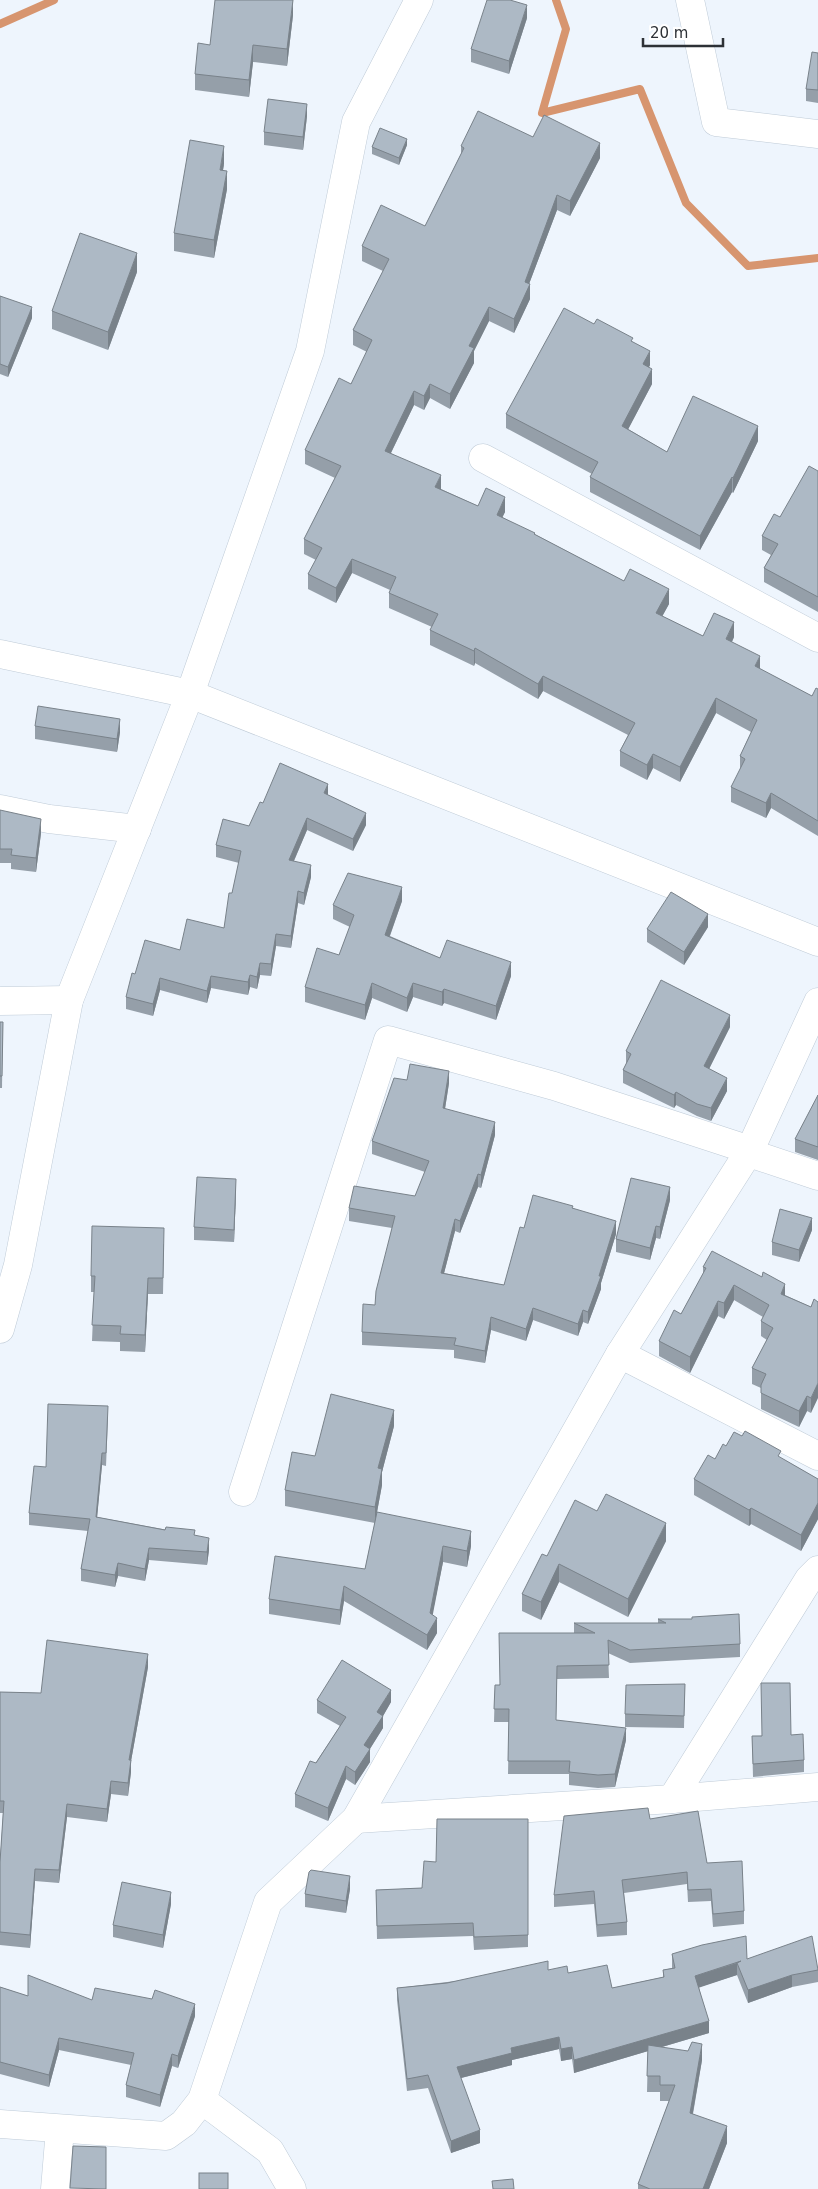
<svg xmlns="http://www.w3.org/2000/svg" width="818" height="2189" font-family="'DejaVu Sans',sans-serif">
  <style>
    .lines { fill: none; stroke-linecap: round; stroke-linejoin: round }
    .stream { stroke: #d7956f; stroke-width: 8 }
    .minor-casing { stroke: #bfcbd7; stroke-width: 29 }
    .minor { stroke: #fff; stroke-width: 28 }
    .wall { fill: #959fa9 }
    .shaded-wall { fill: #79828a }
    .building { fill: #adb9c5; stroke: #79828a }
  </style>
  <rect width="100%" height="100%" fill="#eef5fd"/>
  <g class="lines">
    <g class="stream">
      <path d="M556,0L566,29L542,113L640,89L686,203L748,266L818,258"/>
      <path d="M0,24L54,0"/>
    </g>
    <g class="minor-casing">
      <g id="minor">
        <path d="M690,0L716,122L818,134"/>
        <path d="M483,458L818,638"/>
        <path d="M0,654L190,694L818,942"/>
        <path d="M0,809L49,819L137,829"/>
        <path d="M0,1001L69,1000"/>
        <path d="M749,1153L818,1176"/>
        <path d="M0,1329L18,1265L69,1000L190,694L310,351L356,122L419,0"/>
        <path d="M620,1354L818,1456"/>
        <path d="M243,1492L388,1040L554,1086L750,1150"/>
        <path d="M672,1799L809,1579L818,1570"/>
        <path d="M356,1819L672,1799L818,1787"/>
        <path d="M202,2100L270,2151L292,2189"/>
        <path d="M0,2124L166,2136L184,2123L202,2100L268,1902L356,1819L620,1354L750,1150L818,1002"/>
        <path d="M55,2189L60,2129"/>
      </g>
    </g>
    <use href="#minor" class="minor"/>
  </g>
  <g class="wall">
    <path d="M293,15L287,66L253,62L249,97L195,90V74L210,45Z"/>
    <path d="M527,18L509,74L471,62V49Z"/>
    <path d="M818,53V103L806,101V89Z"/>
    <path d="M307,116L303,150L264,145V132Z"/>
    <path d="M533,137L600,158L570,216L557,210L529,284L530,299L514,333L489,321L474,351V363L450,409L430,398L424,410L414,405L391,453L441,489L478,506L505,512L502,517L624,581L669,604L662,616L703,636L734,637L732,642L760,669L812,696L818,689V836L771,808L766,818L731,802V787L740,770V756L751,732L716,713L680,782L653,768L647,780L620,766V751L628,735L543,691L538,699L475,663L474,666L430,645V630L432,627L389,608V593L390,590L352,573L336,603L308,589V574L316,560L304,554V539L335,478L305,464V450L351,384L367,352L353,345V330L383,271L362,261V246L425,226L461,154V146Z"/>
    <path d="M407,145L399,165L372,154V147Z"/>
    <path d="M224,164L223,170L227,189L214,258L174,251V233Z"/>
    <path d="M137,272L108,350L52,329V311Z"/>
    <path d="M0,296L32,318L8,377L0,374Z"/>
    <path d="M594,324L633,342L650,365L649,367L652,384L628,429L667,452L758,441L733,493L732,492L700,550L590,492V477L592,474L506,428V414Z"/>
    <path d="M818,471V612L764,582V568L771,555L762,550V536L780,517Z"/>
    <path d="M35,726L120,732L117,752L35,739Z"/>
    <path d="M328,795L366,825L353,851L307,830L294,861L311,877L304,905L298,903L291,948L276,946L271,976L260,975L257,989L250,987L248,995L211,988L207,1003L160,990L153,1016L126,1009V997L180,950L224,928L239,863L216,857V845L249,826L263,803Z"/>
    <path d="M0,810L41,833L36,872L11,869V863H0Z"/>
    <path d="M402,901L390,936L440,958L511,976L496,1020L444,1003L442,1006L413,997L407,1012L372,998L365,1020L305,1002V987L339,955L350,927L333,919V905Z"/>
    <path d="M708,927L684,965L647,942V929Z"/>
    <path d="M0,1022H3L2,1088H0Z"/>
    <path d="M730,1027L709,1069L727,1091L711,1121L697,1116L676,1105L674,1108L623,1083V1070L626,1064V1051Z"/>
    <path d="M407,1080L449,1083L445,1109L495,1135L481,1188L478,1187L460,1233L455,1231L444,1273L504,1285L524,1228L573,1208L616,1234L601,1283V1289L588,1324L583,1322L578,1336L533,1320L526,1341L491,1330L485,1363L454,1358V1350L362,1345V1332L375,1305L392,1228L349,1221V1208L415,1196L425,1172L372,1154V1141Z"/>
    <path d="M818,1095V1160L795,1152V1139Z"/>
    <path d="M236,1192L234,1242L194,1240V1227Z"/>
    <path d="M670,1200L660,1239L656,1238L650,1260L616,1252V1239Z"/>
    <path d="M812,1230L799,1262L772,1255V1242Z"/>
    <path d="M164,1244L163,1294H148L145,1352L120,1351V1342L92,1341L94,1292H91V1276Z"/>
    <path d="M703,1267L785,1295L811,1307L814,1299L811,1413L807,1411L799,1427L761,1409V1388L752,1384V1368L767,1340L761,1336V1321L763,1317L734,1300L724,1319L718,1316L690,1373L659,1356V1341L681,1314L703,1274Z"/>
    <path d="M108,1418L106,1466L102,1465L97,1517L195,1535L209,1550L207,1565L149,1560L145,1581L118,1576L115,1587L81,1581V1569L88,1531L29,1525V1513L46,1467Z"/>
    <path d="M394,1426L382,1472V1485L375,1523L285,1506V1490L315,1456Z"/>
    <path d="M726,1446L781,1458L818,1479V1519L801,1551L751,1524L749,1526L694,1495V1479L715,1459Z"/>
    <path d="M597,1511L666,1541L628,1617L559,1582L541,1620L522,1611V1594L547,1556Z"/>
    <path d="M377,1512L471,1546L467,1567L443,1562L432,1615L437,1633L427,1650L344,1601L340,1625L269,1614V1599L365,1569Z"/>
    <path d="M658,1619L740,1644V1657L630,1663L608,1653L609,1678L557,1679L556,1720L626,1740L615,1787L598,1788L569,1785V1774H508L509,1722H494L495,1685H499L574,1633V1623H658Z"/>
    <path d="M148,1667L131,1761V1772L128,1796L111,1794L107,1822L67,1817L59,1883L35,1881L30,1948L0,1945V1862L3,1813H0V1692L41,1693Z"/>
    <path d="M685,1684L684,1728L625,1727V1714Z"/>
    <path d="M317,1700L391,1702L383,1716V1728L370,1749V1762L355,1785L346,1779L328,1821L295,1807V1794L340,1726L317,1713Z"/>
    <path d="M791,1735L804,1760V1772L753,1777L752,1736Z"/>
    <path d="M528,1819V1947L474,1950L473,1936L377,1939L376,1890L422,1888L436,1862Z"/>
    <path d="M650,1819L707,1863L744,1911V1924L713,1927L711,1901L688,1902L687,1884L624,1893L627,1922V1935L597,1937L594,1904L554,1907V1895Z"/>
    <path d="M350,1889L346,1913L305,1907V1894Z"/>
    <path d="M171,1904L163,1948L113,1937V1925Z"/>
    <path d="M672,1954L747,1959L818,1969V1982L792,1987L748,2003L737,1975L699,1987L709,2033L662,2047L702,2060L693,2114L727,2143L709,2189H638V2184L669,2101H660V2092H647L648,2051L574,2073L572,2059L561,2061L559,2049L512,2060V2065L461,2078L480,2143L451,2153L428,2088L407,2091L397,2000V1988L548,1970L568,1973L612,1988L663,1977V1970L672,1968Z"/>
    <path d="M0,1987L28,1996L92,2000L195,2016L178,2068L172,2066L160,2107L126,2097V2085L131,2065L59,2050L49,2087L0,2074Z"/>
  </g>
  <g class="shaded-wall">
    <path d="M293,0V15L287,66V49Z"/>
    <path d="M527,5V18L509,74V61Z"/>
    <path d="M253,45V62L249,97V80Z"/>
    <path d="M307,104V116L303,150V137Z"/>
    <path d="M407,139V145L399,165V158Z"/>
    <path d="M600,143V158L570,216V201Z"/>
    <path d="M224,146V164L220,188V170Z"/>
    <path d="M227,171V189L214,258V240Z"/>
    <path d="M557,195V210L526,292L530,284V299L514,333V319L525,282Z"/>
    <path d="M137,253V272L108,350V332Z"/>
    <path d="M32,307V318L8,377V367Z"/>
    <path d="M489,307V321L474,351V363L450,409V394L469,346Z"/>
    <path d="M650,351V365L643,379V364Z"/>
    <path d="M652,369V384L622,441V426Z"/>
    <path d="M430,384V398L424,410V396Z"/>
    <path d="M414,391V405L385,465V451Z"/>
    <path d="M758,426V441L733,493V478Z"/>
    <path d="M441,475V490L435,487Z"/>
    <path d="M732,477V492L700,550V536Z"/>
    <path d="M505,497V512L497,529V515Z"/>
    <path d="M352,559V573L336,603V588Z"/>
    <path d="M669,589V604L656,628V613Z"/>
    <path d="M734,622V637L726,654V639Z"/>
    <path d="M475,648V663L474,666V651Z"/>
    <path d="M760,656V671L755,666Z"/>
    <path d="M543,676V691L538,699V684Z"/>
    <path d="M716,698V713L680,782V767Z"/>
    <path d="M120,719V732L117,752V739Z"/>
    <path d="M653,754V768L647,780V765Z"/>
    <path d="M328,784V796L324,793Z"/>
    <path d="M771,793V808L766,818V803Z"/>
    <path d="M366,813V825L353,851V839Z"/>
    <path d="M307,818V830L289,872V860Z"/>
    <path d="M41,819V833L36,872V858Z"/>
    <path d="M311,865V877L304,905V893Z"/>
    <path d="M402,887V901L385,949V935Z"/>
    <path d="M298,891V903L291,948V936Z"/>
    <path d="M708,914V927L684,965V952Z"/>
    <path d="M276,934V946L271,976V964Z"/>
    <path d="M511,962V976L496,1020V1006Z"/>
    <path d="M260,963V975L257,989V977Z"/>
    <path d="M250,975V987L248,995V982Z"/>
    <path d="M211,976V988L207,1003V991Z"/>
    <path d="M160,978V990L153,1016V1004Z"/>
    <path d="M372,983V998L365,1020V1005Z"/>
    <path d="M413,983V997L407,1012V998Z"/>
    <path d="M444,989V1003L442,1006V992Z"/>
    <path d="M730,1015V1027L704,1079V1066Z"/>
    <path d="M449,1071V1083L443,1121V1108Z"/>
    <path d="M727,1078V1091L711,1121V1108Z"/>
    <path d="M676,1092V1105L674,1108V1095Z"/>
    <path d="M495,1122V1135L481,1188V1175Z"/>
    <path d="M478,1174V1187L460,1233V1221Z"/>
    <path d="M236,1179V1192L234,1242V1230Z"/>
    <path d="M670,1187V1200L660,1239V1227Z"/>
    <path d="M812,1218V1230L799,1262V1250Z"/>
    <path d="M455,1219V1231L441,1285V1273Z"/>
    <path d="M616,1221V1234L601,1283V1289L588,1324V1312Z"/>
    <path d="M656,1226V1238L650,1260V1248Z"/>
    <path d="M148,1278V1294L145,1352V1335Z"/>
    <path d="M785,1284V1299L781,1294Z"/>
    <path d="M734,1285V1300L724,1319V1303Z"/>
    <path d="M718,1301V1316L690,1373V1357Z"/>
    <path d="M533,1308V1320L526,1341V1329Z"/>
    <path d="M583,1310V1322L578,1336V1324Z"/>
    <path d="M491,1317V1330L485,1363V1351Z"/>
    <path d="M818,1383V1398L811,1413V1398Z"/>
    <path d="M807,1396V1411L799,1427V1411Z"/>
    <path d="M394,1410V1426L382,1472V1485L375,1523V1507L378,1468Z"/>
    <path d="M102,1453V1465L96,1529V1517Z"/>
    <path d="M818,1503V1519L801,1551V1535Z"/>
    <path d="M751,1508V1524L749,1526V1510Z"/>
    <path d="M666,1523V1541L628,1617V1599Z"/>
    <path d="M471,1531V1546L467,1567V1551Z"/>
    <path d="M209,1538V1550L207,1565V1552Z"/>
    <path d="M443,1546V1562L430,1629V1613Z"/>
    <path d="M149,1548V1560L145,1581V1569Z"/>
    <path d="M118,1563V1576L115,1587V1575Z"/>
    <path d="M559,1564V1582L541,1620V1602Z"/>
    <path d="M344,1586V1601L340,1625V1610Z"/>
    <path d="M437,1618V1633L427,1650V1635Z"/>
    <path d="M148,1654V1667L131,1761V1772L128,1796L129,1760Z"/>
    <path d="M391,1690V1702L383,1716V1728L366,1755L370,1749V1762L355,1785V1772L364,1745L377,1712Z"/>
    <path d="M626,1728V1740L615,1787V1774Z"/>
    <path d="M346,1766V1779L328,1821V1808Z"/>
    <path d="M111,1781V1794L107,1822V1809Z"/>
    <path d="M67,1804V1817L59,1883V1870Z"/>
    <path d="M35,1869V1881L30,1948V1935Z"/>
    <path d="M350,1876V1889L346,1913V1901Z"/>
    <path d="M171,1892V1904L163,1948V1935Z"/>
    <path d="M737,1963V1975L695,1989V1976Z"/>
    <path d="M792,1975V1987L748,2003V1990Z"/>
    <path d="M195,2004V2016L178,2068V2056Z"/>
    <path d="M709,2021V2033L574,2073V2060Z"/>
    <path d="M559,2037V2049L512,2060V2065L457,2079V2067L511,2048Z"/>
    <path d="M59,2038V2050L49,2087V2075Z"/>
    <path d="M702,2044V2060L690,2129V2113Z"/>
    <path d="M572,2047V2059L561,2061V2049Z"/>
    <path d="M172,2054V2066L160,2107V2095Z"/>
    <path d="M727,2126V2143L709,2189H703Z"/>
    <path d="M480,2130V2143L451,2153V2141Z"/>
  </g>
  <g class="building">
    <path d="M215,0H293L287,49L253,45L249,80L195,74L198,43L210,45Z"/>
    <path d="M487,0H510L527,5L509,61L471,49Z"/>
    <path d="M812,52L818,53V90L806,89Z"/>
    <path d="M268,99L307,104L303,137L264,132Z"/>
    <path d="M478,111L533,137L544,115L600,143L570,201L557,195L525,282L530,284L514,319L489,307L469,346L474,348L450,394L430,384L424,396L414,391L385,451L441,475L435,487L478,506L486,488L505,497L497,515L535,533L534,534L624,581L630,569L669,589L656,613L703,636L714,613L734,622L726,639L760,656L755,666L812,696L816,688L818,689V821L771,793L766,803L731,787L745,759L740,756L757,720L716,698L680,767L653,754L647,765L620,751L635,723L543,676L538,684L475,648L474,651L430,630L438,614L389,593L396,577L352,559L336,588L308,574L322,548L304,539L341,466L305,450L339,378L351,384L372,340L353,330L389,259L362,246L381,205L425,226L464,148L461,146Z"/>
    <path d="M380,128L407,139L399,158L372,147Z"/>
    <path d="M190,140L224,146L220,170L227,171L214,240L174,233Z"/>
    <path d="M80,233L137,253L108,332L52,311Z"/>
    <path d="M0,296L32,307L8,367L0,364Z"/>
    <path d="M564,308L594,324L597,319L633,338L631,341L650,351L643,364L652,369L622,426L667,452L693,396L758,426L733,478L732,477L700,536L590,477L598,462L506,414Z"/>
    <path d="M809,466L818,471V597L764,568L778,544L762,536L774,514L780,517Z"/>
    <path d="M38,706L120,719L117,739L35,726Z"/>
    <path d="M280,763L328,784L324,793L366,813L353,839L307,818L289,860L311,865L304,893L298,891L291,936L276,934L271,964L260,963L257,977L250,975L248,982L211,976L207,991L160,978L153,1004L126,997L132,973L135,974L145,940L180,950L187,919L224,928L229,893H232L241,851L216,845L223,819L249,826L260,802L263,803Z"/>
    <path d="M0,810L41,819L36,858L11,855L12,849H0Z"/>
    <path d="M348,873L402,887L385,935L440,958L447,940L511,962L496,1006L444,989L442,992L413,983L407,998L372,983L365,1005L305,987L317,948L339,955L354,915L333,905Z"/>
    <path d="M671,892L708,914L684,952L647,929Z"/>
    <path d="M661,980L730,1015L704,1066L727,1078L711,1108L697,1104L676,1092L674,1095L623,1070L631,1054L626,1051Z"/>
    <path d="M0,1022H3L2,1076H0Z"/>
    <path d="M410,1064L449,1071L443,1108L495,1122L481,1175L478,1174L460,1221L455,1219L441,1273L504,1285L520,1227L524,1228L533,1195L573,1206L572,1208L616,1221L599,1276H601L588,1312L583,1310L578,1324L533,1308L526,1329L491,1317L485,1351L454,1345L456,1338L362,1332L363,1304L375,1305L376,1291L395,1216L349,1208L354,1186L415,1196L429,1161L372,1141L394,1078L407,1080Z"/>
    <path d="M818,1095V1147L795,1139Z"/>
    <path d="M197,1177L236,1179L234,1230L194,1227Z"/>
    <path d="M631,1178L670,1187L660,1227L656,1226L650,1248L616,1239Z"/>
    <path d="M780,1209L812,1218L799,1250L772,1242Z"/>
    <path d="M92,1226L164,1228L163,1278H148L145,1335L120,1334L121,1326L92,1325L95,1276H91Z"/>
    <path d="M712,1251L762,1277L763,1272L785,1284L781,1294L811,1307L814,1299L818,1302V1383L811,1398L807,1396L799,1411L761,1393V1385L766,1374L752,1368L773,1328L761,1321L769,1305L734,1285L724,1303L718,1301L690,1357L659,1341L674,1310L681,1314L706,1268L703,1267Z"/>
    <path d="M331,1394L394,1410L378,1468L382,1469L375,1507L285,1490L292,1452L315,1456Z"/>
    <path d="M48,1404L108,1406L106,1453H102L96,1517L165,1530L166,1527L195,1530L194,1535L209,1538L207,1552L149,1548L145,1569L118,1563L115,1575L81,1569L90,1519L29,1513L34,1466L46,1467Z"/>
    <path d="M745,1431L781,1451L778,1456L818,1479V1503L801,1535L751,1508L749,1510L694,1479L708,1455L715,1459L723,1444L726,1446L734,1432L742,1436Z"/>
    <path d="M606,1494L666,1523L628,1599L559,1564L541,1602L522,1594L542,1554L547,1556L575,1500L597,1511Z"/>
    <path d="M377,1512L471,1531L467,1551L443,1546L430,1613L437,1618L427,1635L344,1586L340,1610L269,1599L275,1556L365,1569Z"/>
    <path d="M739,1614L740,1644L630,1650L608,1640L609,1665L557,1666L556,1720L626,1728L615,1774L598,1775L569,1772L570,1761H508L509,1709H494L495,1685H500L499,1633H595L574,1623H666L658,1619H692V1617Z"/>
    <path d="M47,1640L148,1654L129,1760H131L128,1783L111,1781L107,1809L67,1804L59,1870L35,1869L30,1935L0,1932V1862L4,1801H0V1692L41,1693Z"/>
    <path d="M342,1660L391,1690L377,1712L383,1716L364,1745L370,1749L355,1772L346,1766L328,1808L295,1794L310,1761L316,1763L346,1717L317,1700Z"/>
    <path d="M761,1683H790L791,1735L803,1734L804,1760L753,1764L752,1736H762Z"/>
    <path d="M685,1684L684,1716L625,1714L626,1685Z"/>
    <path d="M648,1808L650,1819L698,1811L707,1863L742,1861L744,1911L713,1914L711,1889L688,1890L687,1872L622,1880L627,1922L597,1925L594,1891L554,1895L564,1816Z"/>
    <path d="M437,1819H528V1935L474,1937L473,1923L377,1926L376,1890L422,1888L424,1861L436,1862Z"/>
    <path d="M311,1870L350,1876L346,1901L305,1894L309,1872Z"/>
    <path d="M122,1882L171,1892L163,1935L113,1925Z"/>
    <path d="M746,1936L747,1959L812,1936L818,1970L792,1975L748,1990L737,1963L741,1961L695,1976L709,2021L574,2060L572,2047L561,2049L559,2037L511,2048L512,2053L457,2067L480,2130L451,2141L428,2075L407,2079L397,1988L447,1983L548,1961V1970L567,1966L568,1973L607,1965L612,1988L664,1977L663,1970L675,1968L672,1954L702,1945Z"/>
    <path d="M28,1975L92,2000L95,1988L152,1999L155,1990L195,2004L178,2056L172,2054L160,2095L126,2085L134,2053L59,2038L49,2075L0,2062V1987L28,1996Z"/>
    <path d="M692,2042L702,2044L690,2113L727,2126L703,2189H650L638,2184L675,2085H660V2076H647L648,2045L688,2051Z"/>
    <path d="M73,2146L106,2147V2189L70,2188Z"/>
    <rect x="199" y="2173" width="29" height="16"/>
    <path d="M513,2179L514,2189H493L492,2181Z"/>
  </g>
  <path d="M643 38v8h80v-8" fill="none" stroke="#2d3136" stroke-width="2.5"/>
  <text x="650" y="38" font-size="15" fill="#2d3136" stroke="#ffffff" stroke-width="4" paint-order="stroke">20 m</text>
</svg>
